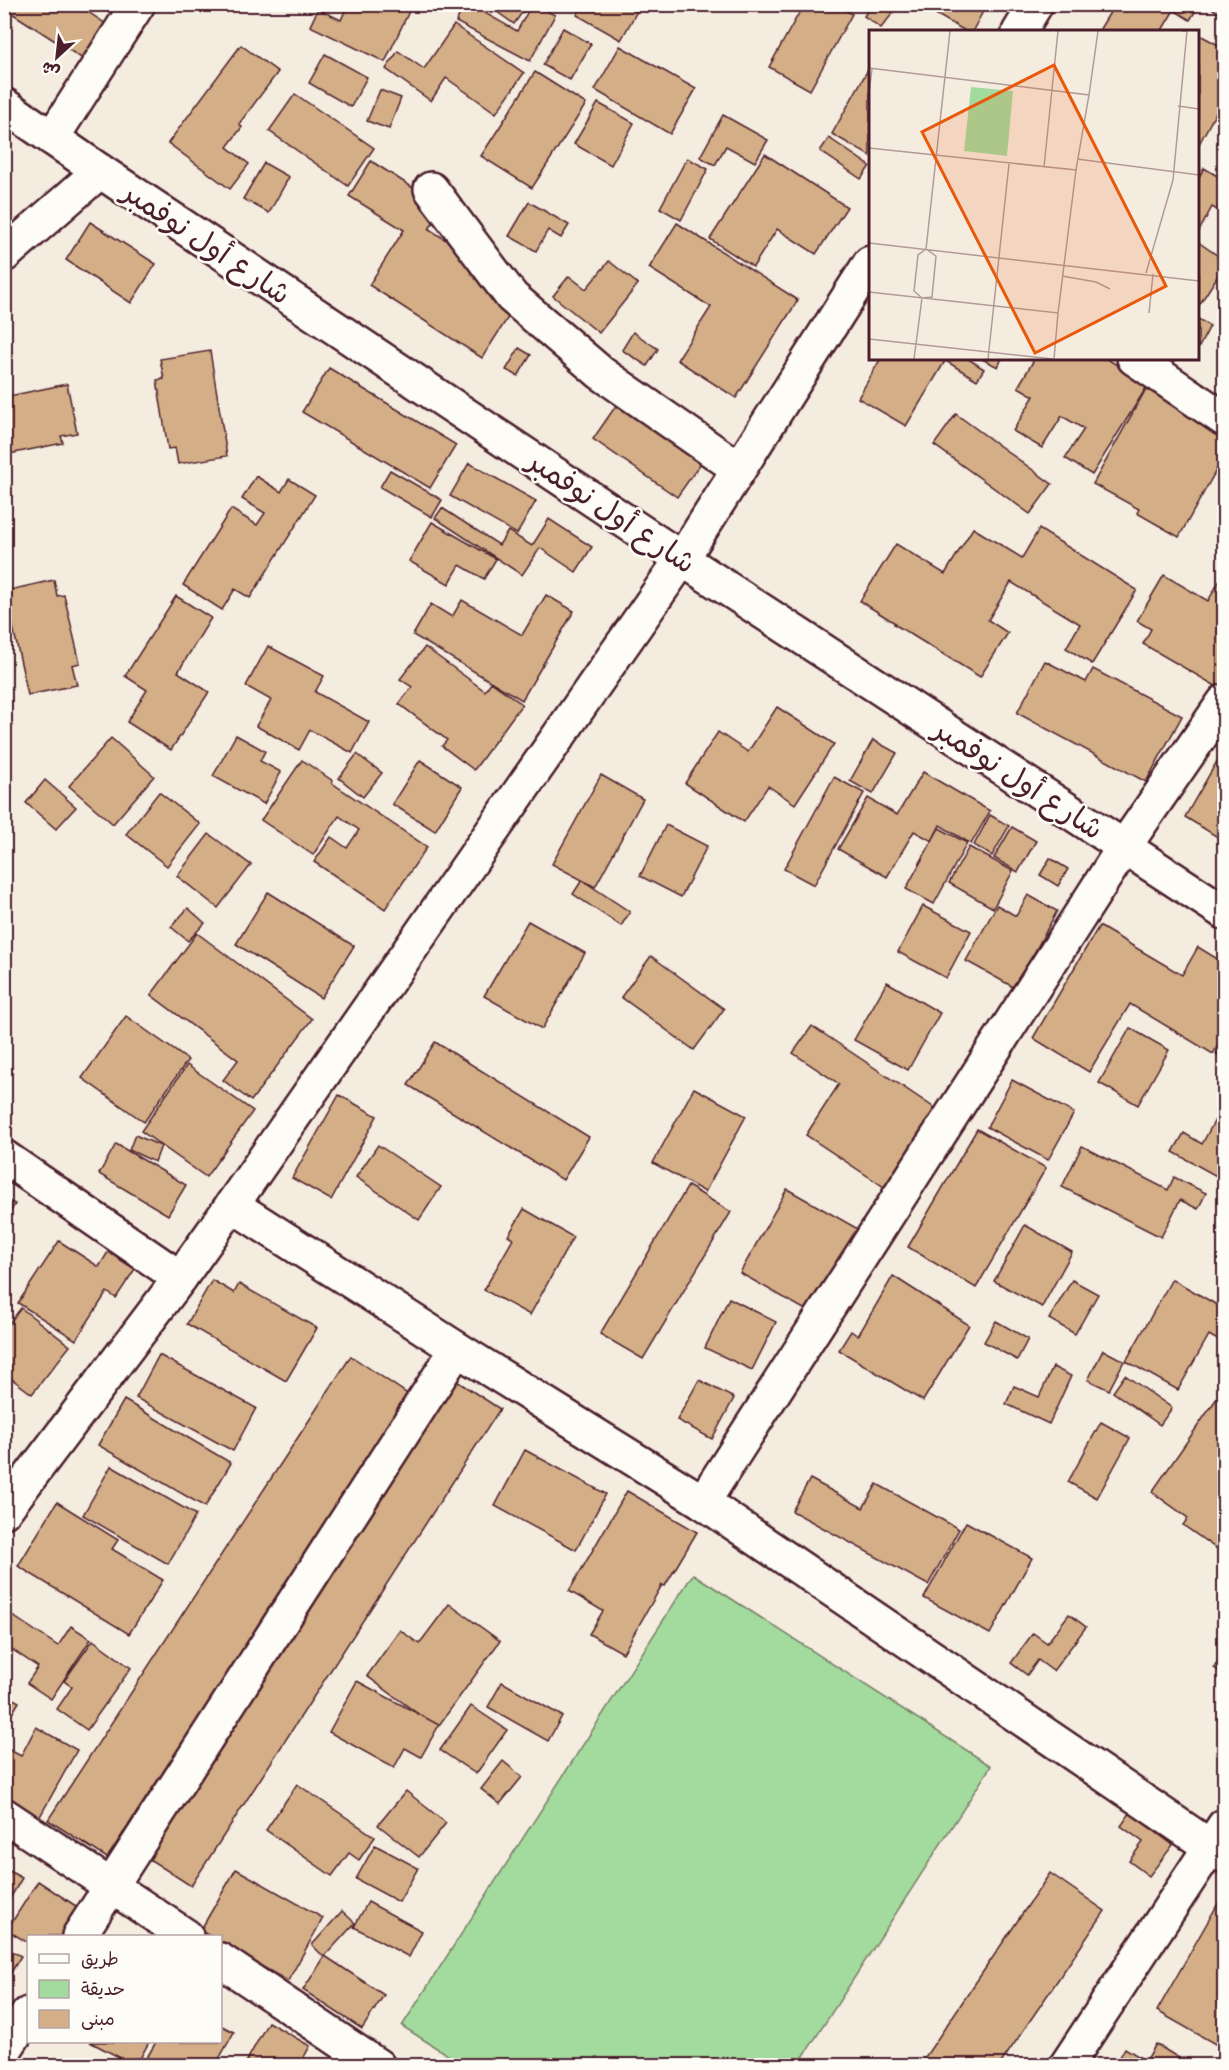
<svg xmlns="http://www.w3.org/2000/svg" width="1229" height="2070" font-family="Caveat,'Playpen Sans Arabic',sans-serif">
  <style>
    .green { fill: #a3db9e; stroke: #767d64; stroke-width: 1.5 }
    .building { fill: #d4ae86; stroke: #4a1f2b; stroke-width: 1.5 }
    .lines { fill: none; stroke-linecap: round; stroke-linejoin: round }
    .street-casing { stroke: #4a1f2b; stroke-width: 38 }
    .secondary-casing { stroke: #4a1f2b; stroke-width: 38 }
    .primary-casing { stroke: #4a1f2b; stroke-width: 38 }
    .street { stroke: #fdfcf7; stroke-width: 33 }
    .secondary { stroke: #fdfcf7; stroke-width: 33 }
    .primary { stroke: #fdfcf7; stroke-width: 33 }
    .labels { text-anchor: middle; stroke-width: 5; stroke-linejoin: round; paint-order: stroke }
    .street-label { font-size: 30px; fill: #4a1f2b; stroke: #fdfcf7 }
    .inset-road { fill: none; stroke: #b19a98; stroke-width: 1.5 }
    .view { fill: #e8590c; fill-opacity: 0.15; stroke: #e8590c; stroke-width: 3 }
    .inset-edge { fill: none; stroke: #4a1f2b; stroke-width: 3 }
  </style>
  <rect width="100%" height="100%" fill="#f5ece0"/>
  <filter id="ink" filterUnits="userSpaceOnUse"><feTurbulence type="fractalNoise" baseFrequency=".0167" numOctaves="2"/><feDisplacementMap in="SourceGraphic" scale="12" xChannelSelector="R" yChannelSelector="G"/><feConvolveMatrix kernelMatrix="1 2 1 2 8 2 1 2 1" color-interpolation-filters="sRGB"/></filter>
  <g filter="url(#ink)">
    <path class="green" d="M693,1574L991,1766L798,2065H463L402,2026Z"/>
    <g class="building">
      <path d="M4,4H76L109,26L86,61L4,8Z"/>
      <path d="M348,4H405L411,7L385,62L310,26L318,9L341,20Z"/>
      <path d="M465,4H469L517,31L532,4L555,15L530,61L456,22Z"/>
      <path d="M486,4H528L514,24Z"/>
      <path d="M583,4H641L621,40L577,15Z"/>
      <path d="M804,4H835L852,14L810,90L769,67Z"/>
      <path d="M872,4H881L893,13L881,28L864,16Z"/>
      <path d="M918,4H987L972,32H967Z"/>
      <path d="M1115,4H1200L1190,20L1174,10L1161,32H1098Z"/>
      <path d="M1216,4H1224V16L1213,9Z"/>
      <path d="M454,25L524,73L496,113L446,78L431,101L386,69L398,51L424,69Z"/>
      <path d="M563,28L591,44L570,80L543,65Z"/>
      <path d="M1198,34L1224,48V97L1198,146Z"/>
      <path d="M241,45L278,72L239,124L242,127L227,147L249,164L230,189L168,143Z"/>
      <path d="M620,46L696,89L670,134L595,90Z"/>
      <path d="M325,54L367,77L351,107L309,83Z"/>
      <path d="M870,66V156L832,134Z"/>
      <path d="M535,72L586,104L532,188L481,156Z"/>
      <path d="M380,90L401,98L389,129L367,121Z"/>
      <path d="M295,94L374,148L348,186L269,131Z"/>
      <path d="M598,103L634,123L611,165L574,144Z"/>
      <path d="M723,115L768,140L755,162L726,146L715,165L700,157Z"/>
      <path d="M829,138L870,166L861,179L820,151Z"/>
      <path d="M765,154L847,207L816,254L777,229L753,267L710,239Z"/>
      <path d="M687,158L708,169L681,220L660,208Z"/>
      <path d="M371,161L443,207L429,229L525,291L482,358L369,285L404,230L349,196Z"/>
      <path d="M264,163L289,177L269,213L243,199Z"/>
      <path d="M1204,168L1224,180V214L1212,207L1198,233V179Z"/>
      <path d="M529,202L569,225L561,238L548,230L536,251L509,236Z"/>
      <path d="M90,222L156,264L131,303L66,260Z"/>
      <path d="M677,223L798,300L736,398L677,360L711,307L649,268Z"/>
      <path d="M1198,242L1224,260V266L1198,307Z"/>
      <path d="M609,261L638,284L599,333L553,296L569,276L586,289Z"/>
      <path d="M1198,319L1210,326L1198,349Z"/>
      <path d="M633,332L658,349L647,366L622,350Z"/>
      <path d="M519,348L531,355L518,376L506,370Z"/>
      <path d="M210,351L227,456L178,464L175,448L168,449L157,380L164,379L160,359Z"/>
      <path d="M881,358H947L906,426L858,398Z"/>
      <path d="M945,358H967L984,369L977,380L944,360Z"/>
      <path d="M980,358H1002L998,367Z"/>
      <path d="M1035,358H1106L1148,385L1092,475L1065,458L1084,429L1062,416L1042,448L1013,431L1034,396L1018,387Z"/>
      <path d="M329,368L456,445L430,488L302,412Z"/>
      <path d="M67,384L77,433L61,436L63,443L4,455V397Z"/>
      <path d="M1146,389L1224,433V456L1179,537L1137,513L1139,509L1093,484Z"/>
      <path d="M624,394L708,453L677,497L593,439Z"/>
      <path d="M956,414L1052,484L1030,514L934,445Z"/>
      <path d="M469,463L536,501L517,534L450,496Z"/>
      <path d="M390,470L442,500L432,517L380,487Z"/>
      <path d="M256,476L281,492L289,479L315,495L250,598L235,589L222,610L183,585L231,509L257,525L265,513L242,499Z"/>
      <path d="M442,508L499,545L508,531L532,546L549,519L592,547L576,572L540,548L522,575L435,518Z"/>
      <path d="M432,522L496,559L484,579L460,565L449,584L409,561Z"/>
      <path d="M973,528L1022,558L1039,529L1137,590L1092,664L1066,648L1080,624L1011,582L988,620L1008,633L980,677L894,624L895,623L860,601L896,544L945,574Z"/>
      <path d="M1224,573V679L1219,688L1143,644L1151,629L1137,621L1164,575L1208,601Z"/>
      <path d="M54,580L57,596L64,595L80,663L72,665L77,685L28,695L5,591Z"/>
      <path d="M546,595L574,611L522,700L413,635L431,604L452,617L462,600L522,635Z"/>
      <path d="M176,596L211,618L178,672L209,692L171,750L127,722L147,690L125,676Z"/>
      <path d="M268,646L324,676L315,692L369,722L352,753L310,730L299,750L256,726L271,700L246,686Z"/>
      <path d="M425,647L485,691L491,682L522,704L474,770L442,746L447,740L399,704L412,687L400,679Z"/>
      <path d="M1045,661L1086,682L1093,669L1182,716L1146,782L1017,713Z"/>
      <path d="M777,707L834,744L795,804L768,786L744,822L685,783L718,732L748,752Z"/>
      <path d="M236,735L265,751L260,761L281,772L264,804L213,776Z"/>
      <path d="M111,738L154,776L113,824L69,786Z"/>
      <path d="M873,740L897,753L873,794L850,781Z"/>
      <path d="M1224,749V841L1185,817Z"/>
      <path d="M357,754L382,773L363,797L339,778Z"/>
      <path d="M302,760L333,781L332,783L427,847L385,909L314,862L331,837L347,848L359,830L339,816L313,855L261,820Z"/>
      <path d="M420,760L462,787L435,831L392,804Z"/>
      <path d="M923,772L990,811L971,844L940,825L932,841L914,831L887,877L838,849L868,798L897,815Z"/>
      <path d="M601,775L643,799L595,887L552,864Z"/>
      <path d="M834,777L864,793L814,885L784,869Z"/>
      <path d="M45,780L76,807L56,829L26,803Z"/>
      <path d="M159,792L200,824L167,866L126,834Z"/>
      <path d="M990,815L1009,826L992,856L974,845Z"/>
      <path d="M666,825L707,846L681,897L640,876Z"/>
      <path d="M1012,827L1036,841L1018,872L994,858Z"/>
      <path d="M939,828L967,843L934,904L906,889Z"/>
      <path d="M209,834L251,865L218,908L177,876Z"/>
      <path d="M969,847L1013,871L993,908L949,883Z"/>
      <path d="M1050,858L1068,869L1058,886L1040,875Z"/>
      <path d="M582,880L630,912L621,926L573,894Z"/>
      <path d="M268,892L354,946L321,998L236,944Z"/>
      <path d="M1028,895L1057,911L1015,988L966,961L997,905L1016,916Z"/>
      <path d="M923,906L971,931L946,978L898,952Z"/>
      <path d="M188,908L205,923L188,941L171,927Z"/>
      <path d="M528,921L585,953L542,1029L484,996Z"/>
      <path d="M1099,926L1182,975L1198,947L1224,963V1034L1213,1054L1130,1004L1089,1072L1033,1038Z"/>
      <path d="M197,933L312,1019L251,1101L223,1080L238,1060L151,995Z"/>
      <path d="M651,956L724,1009L694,1050L621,997Z"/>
      <path d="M887,982L940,1013L908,1070L854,1040Z"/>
      <path d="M126,1016L188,1060L144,1122L82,1078Z"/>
      <path d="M812,1026L936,1109L884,1187L806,1135L839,1084L793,1053Z"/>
      <path d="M1130,1028L1169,1050L1138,1105L1099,1083Z"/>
      <path d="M1224,1039V1059L1216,1054Z"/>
      <path d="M435,1042L589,1137L563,1180L408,1085Z"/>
      <path d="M187,1065L253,1111L206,1177L141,1131Z"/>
      <path d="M1012,1080L1074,1113L1048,1160L987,1127Z"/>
      <path d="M694,1088L746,1116L705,1192L653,1163Z"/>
      <path d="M339,1095L377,1116L331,1200L292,1178Z"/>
      <path d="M1224,1103V1171L1220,1178L1173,1152L1184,1133L1202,1144Z"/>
      <path d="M977,1129L1046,1168L976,1288L908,1247Z"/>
      <path d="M135,1135L161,1146L155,1162L129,1150Z"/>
      <path d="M116,1144L186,1185L168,1215L99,1174Z"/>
      <path d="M378,1145L441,1187L419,1220L356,1177Z"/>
      <path d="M1082,1146L1168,1190L1174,1177L1206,1193L1198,1209L1180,1200L1161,1237L1062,1187Z"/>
      <path d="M688,1186L731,1212L643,1359L600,1334Z"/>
      <path d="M787,1189L858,1229L811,1313L740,1273Z"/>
      <path d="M4,1199L15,1204L4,1223Z"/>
      <path d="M524,1209L573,1237L530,1315L484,1290L513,1239L508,1236Z"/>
      <path d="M1025,1225L1072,1252L1042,1307L994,1281Z"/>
      <path d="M59,1241L99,1267L108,1252L135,1269L116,1298L107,1292L76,1340L18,1303Z"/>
      <path d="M893,1276L969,1325L923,1401L839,1350L851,1331L858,1336Z"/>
      <path d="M1172,1279L1224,1309V1337L1221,1342L1209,1335L1178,1390L1126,1361Z"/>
      <path d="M212,1280L234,1293L239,1284L317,1328L286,1381L187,1324Z"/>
      <path d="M1072,1280L1098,1294L1075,1334L1049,1319Z"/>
      <path d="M729,1298L776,1322L752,1370L705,1348Z"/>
      <path d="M21,1308L70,1346L32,1394L4,1373V1330Z"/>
      <path d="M996,1321L1028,1339L1017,1360L984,1342Z"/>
      <path d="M1103,1350L1124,1361L1109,1390L1088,1380Z"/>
      <path d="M159,1355L256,1408L233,1451L136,1398Z"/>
      <path d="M351,1356L409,1395L107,1858L48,1820Z"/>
      <path d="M1053,1367L1071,1376L1049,1424L1006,1404L1014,1386L1039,1397Z"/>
      <path d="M1125,1375L1172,1408L1160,1425L1113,1392Z"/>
      <path d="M452,1378L500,1409L191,1886L143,1855Z"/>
      <path d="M699,1380L734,1398L712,1439L677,1420Z"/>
      <path d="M1224,1388V1554L1183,1525L1188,1518L1152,1492Z"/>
      <path d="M124,1400L231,1463L205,1507L98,1445Z"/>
      <path d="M1101,1422L1130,1438L1097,1498L1068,1482Z"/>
      <path d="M525,1450L606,1494L576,1550L495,1506Z"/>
      <path d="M111,1466L196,1515L168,1564L83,1515Z"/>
      <path d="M810,1479L863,1508L877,1484L959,1529L928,1585L792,1511Z"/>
      <path d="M627,1491L697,1532L665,1586L662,1585L623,1653L589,1634L603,1611L569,1591Z"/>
      <path d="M57,1502L118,1540L112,1549L163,1580L129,1634L18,1566Z"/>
      <path d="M966,1522L1032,1558L990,1634L924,1598Z"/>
      <path d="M449,1604L500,1641L437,1728L367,1676L400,1630L419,1644Z"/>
      <path d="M4,1610L58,1646L71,1626L91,1639L51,1699L27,1683L38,1667L4,1644Z"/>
      <path d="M1069,1614L1086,1627L1053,1671L1038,1660L1027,1675L1011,1663L1033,1633L1047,1643Z"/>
      <path d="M93,1640L131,1668L87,1730L57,1709L72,1687L64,1681Z"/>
      <path d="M1224,1649V1674L1214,1668Z"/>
      <path d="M357,1681L439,1725L421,1757L405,1748L394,1768L329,1732Z"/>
      <path d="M502,1682L562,1716L548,1741L488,1707Z"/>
      <path d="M4,1694L19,1702L4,1727Z"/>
      <path d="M471,1706L507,1730L476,1774L440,1750Z"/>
      <path d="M36,1727L77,1750L38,1820L4,1801V1747L21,1756Z"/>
      <path d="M503,1761L522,1777L500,1804L481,1789Z"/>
      <path d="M297,1784L375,1837L359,1860L349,1853L332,1876L266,1830Z"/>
      <path d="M406,1791L446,1823L419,1857L378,1825Z"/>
      <path d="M1130,1813L1173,1845L1149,1876L1129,1861L1143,1842L1121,1826Z"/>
      <path d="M375,1845L418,1868L399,1902L356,1879Z"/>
      <path d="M4,1868L22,1878L4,1909Z"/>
      <path d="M236,1869L323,1918L288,1981L220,1943V1936H210L200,1931Z"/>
      <path d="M1050,1873L1105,1911L999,2066H919Z"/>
      <path d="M38,1881L85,1912L69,1936H28V1943L7,1930Z"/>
      <path d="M1224,1893V2049L1157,2011Z"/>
      <path d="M368,1902L422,1931L409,1957L354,1927Z"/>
      <path d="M342,1911L355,1923L324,1957L312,1945Z"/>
      <path d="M4,1930L10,1933L4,1944Z"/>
      <path d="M4,1947L21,1956L4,1984Z"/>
      <path d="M325,1956L384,1995L362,2029L303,1990Z"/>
      <path d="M268,2022L310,2046L299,2066H244Z"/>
      <path d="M220,2025L234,2032L215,2066H142L156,2042H220Z"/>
      <path d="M90,2042H149L136,2066Z"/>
      <path d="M1156,2044L1187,2063L1186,2066H1115L1125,2048L1146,2061Z"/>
    </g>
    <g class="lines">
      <g class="street-casing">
        <g id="street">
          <path d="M1019,32L1036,4"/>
          <path d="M52,138L138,4"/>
          <path d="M431,189L512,297L601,373L739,469"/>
          <path d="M4,255L100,171"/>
          <path d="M870,263L682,559L232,1205L457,1349L703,1502L1224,1856"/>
          <path d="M1134,358L1224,419"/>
          <path d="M4,1157L180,1278"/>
          <path d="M703,1502L1124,847L1224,702"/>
          <path d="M4,1511L180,1278L232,1205"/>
          <path d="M4,1815L186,1936"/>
          <path d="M79,1936L457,1349"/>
          <path d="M220,1960L378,2066"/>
          <path d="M4,2051L28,2014"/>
        </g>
      </g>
      <g class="secondary-casing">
        <path id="secondary" d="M1066,2066L1224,1826"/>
      </g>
      <g class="primary-casing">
        <path id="primary" d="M4,105L100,171L682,559L1224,912"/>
      </g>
      <use href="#street" class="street"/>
      <use href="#secondary" class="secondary"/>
      <use href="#primary" class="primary"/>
    </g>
  </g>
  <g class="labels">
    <g class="street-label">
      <text transform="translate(207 243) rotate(34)" y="10">شارع أول نوفمبر</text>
      <text transform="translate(612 512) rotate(34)" y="10">شارع أول نوفمبر</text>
      <text transform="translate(1019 779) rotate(33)" y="10">شارع أول نوفمبر</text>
    </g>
  </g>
  <g transform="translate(869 30)">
    <rect width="330" height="330" fill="#f5ece0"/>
    <path d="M102,57L144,61L138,126L95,121Z" fill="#a3db9e"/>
    <path class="inset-road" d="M0,38L220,65L207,140M0,63L3,39M220,65L229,1M309,76L330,79M0,118L207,140L189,283L0,262M208,129L330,145M175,137L189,1M0,213L330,251M57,219L81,1M277,243L304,150L318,1H313M193,246L227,252L241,259M280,283L284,244M0,309L184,329M45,329L53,268L63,267L67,226L57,219L49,225L45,261L53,268M119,329L140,134M185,329L189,283"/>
    <path class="view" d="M185,35L297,256L166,323L53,102Z"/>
    <rect width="330" height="330" class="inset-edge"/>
  </g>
  <rect width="1229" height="2070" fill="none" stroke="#fdfcf7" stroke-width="24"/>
  <rect x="12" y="12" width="1205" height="2046" fill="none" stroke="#4a1f2b" stroke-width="2" filter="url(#ink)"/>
  <rect x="27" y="1935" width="195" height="108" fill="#fdfcf7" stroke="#b5a4a5" stroke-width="1.5"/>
  <rect x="39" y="1954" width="30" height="9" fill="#fdfcf7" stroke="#b5a4a5" stroke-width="1.5"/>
  <text x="81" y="1965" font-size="18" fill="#4a1f2b">طريق</text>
  <rect x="39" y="1980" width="30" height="18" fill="#a3db9e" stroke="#b5a4a5" stroke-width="1.5"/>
  <text x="81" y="1995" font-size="18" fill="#4a1f2b">حديقة</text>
  <rect x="39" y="2010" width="30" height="18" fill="#d4ae86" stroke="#b5a4a5" stroke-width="1.5"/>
  <text x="81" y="2025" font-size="18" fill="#4a1f2b">مبنى</text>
  <g transform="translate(57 57) rotate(207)" stroke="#fdfcf7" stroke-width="4.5" paint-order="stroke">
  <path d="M0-4.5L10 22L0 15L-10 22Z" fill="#4a1f2b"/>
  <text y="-9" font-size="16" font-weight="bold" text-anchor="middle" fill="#4a1f2b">ش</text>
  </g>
</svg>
